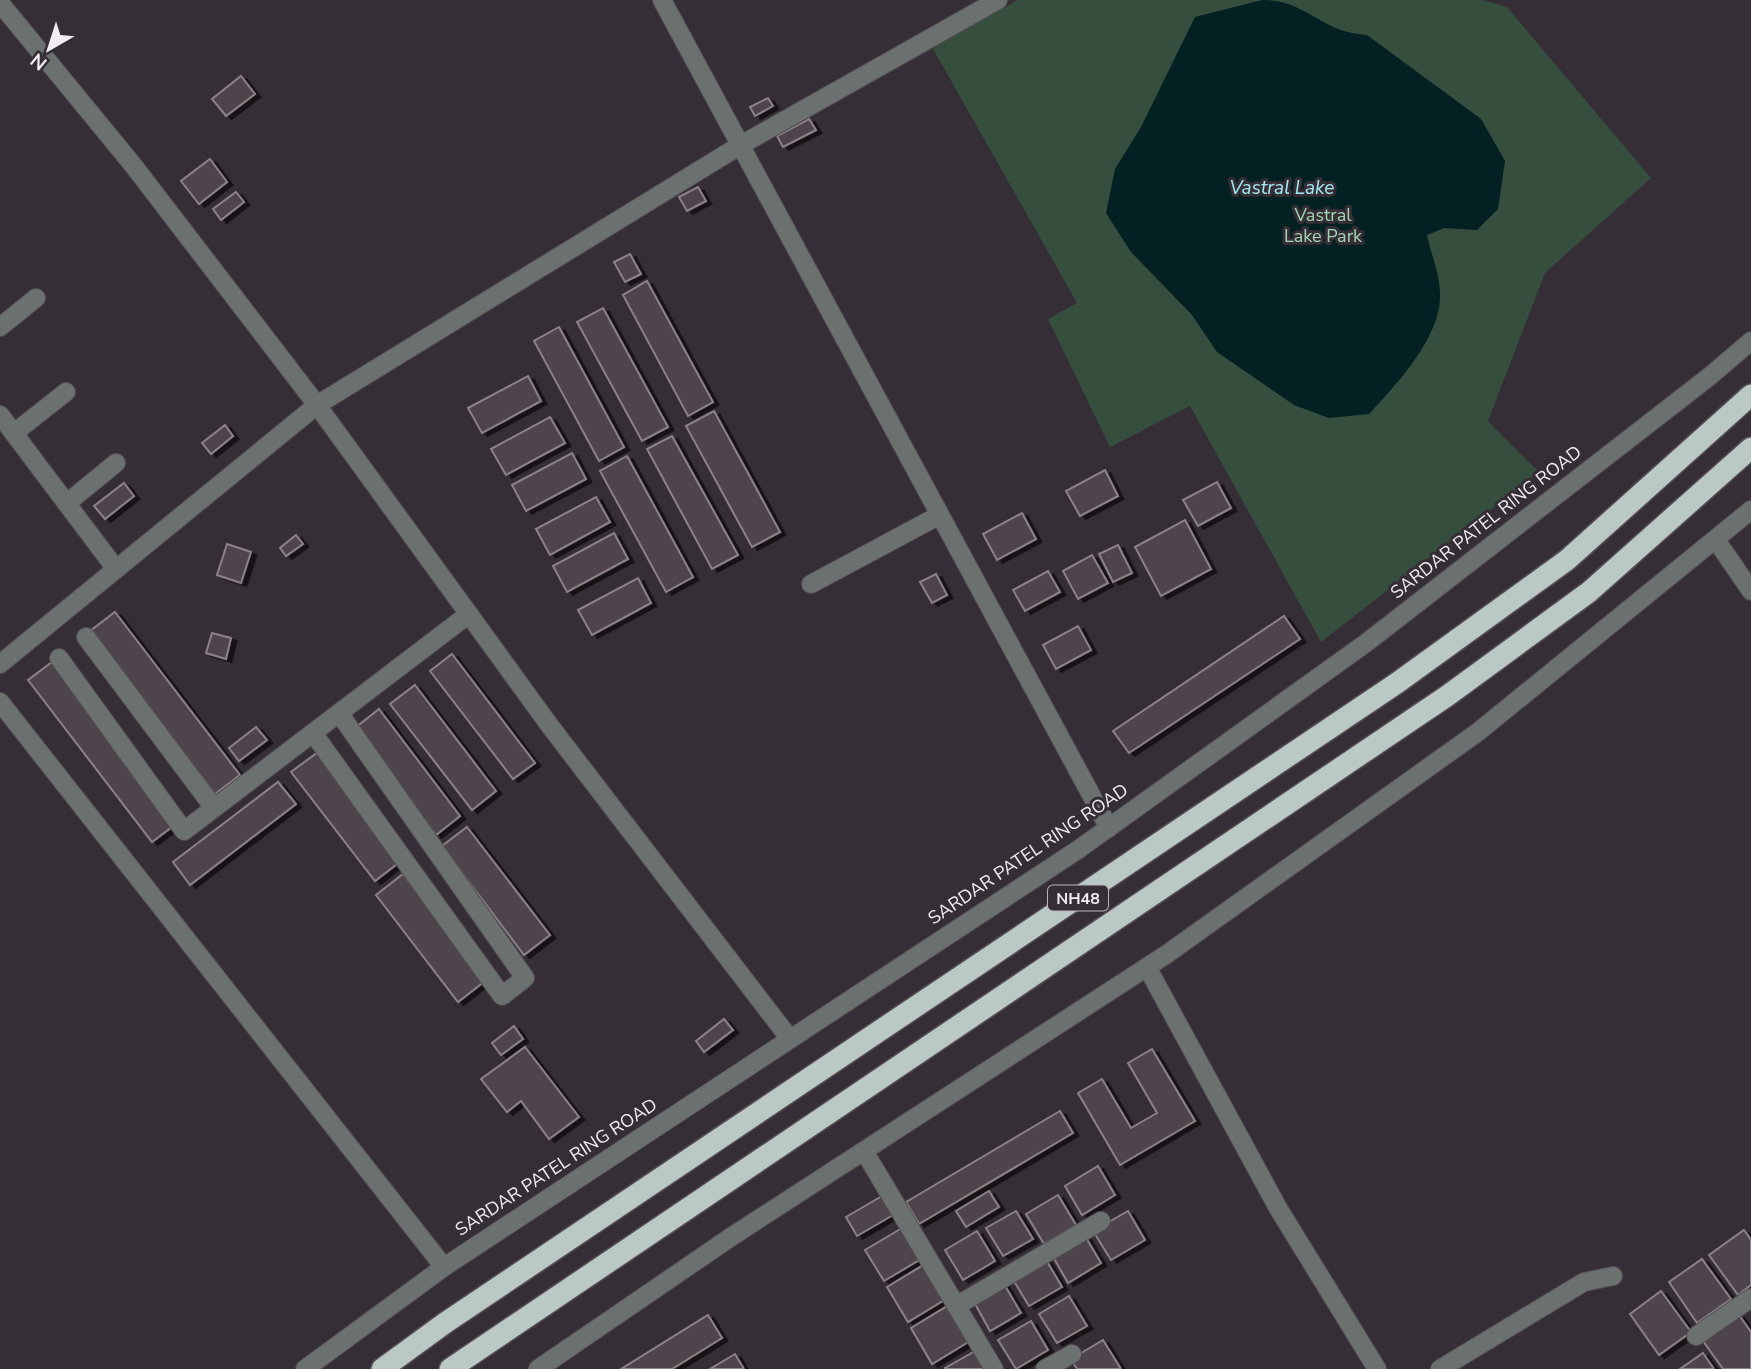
<svg xmlns="http://www.w3.org/2000/svg" width="1751" height="1369" font-family="'Nunito Sans',sans-serif">
  <style>
    .park { fill: #364e3d }
    .water { fill: #032023 }
    .building { fill: #4e444b; stroke: #8d8189; stroke-width: 2; filter: url(#shadow) }
    .lines { fill: none; stroke-linecap: round; stroke-linejoin: round }
    .minor-casing { stroke: #544d54; stroke-width: 20 }
    .highway-casing { stroke: #544d54; stroke-width: 24 }
    .minor { stroke: #6b716f; stroke-width: 18 }
    .highway { stroke: #bac9c4; stroke-width: 21 }
    .labels { text-anchor: middle; stroke-width: 6; stroke-linejoin: round; paint-order: stroke }
    .shield { fill: #362e36; stroke: #bab4ba; stroke-width: 2 }
    .shield-label { font-size: 16px; font-weight: bold; fill: #f2edf3 }
    .park-label { font-size: 18px; fill: #a2d6b1; stroke: #362e36 }
    .street-label { font-size: 18px; fill: #f2edf3; stroke: #362e36 }
    .water-label { font-size: 19px; font-style: italic; fill: #a0eaf3; stroke: #362e36 }
  </style>
  <defs>
    <filter id="shadow"><feDropShadow dx="5.5" dy="3" stdDeviation="0" flood-color="#0009"/></filter>
  </defs>
  <rect width="100%" height="100%" fill="#362e36"/>
  <path class="park" d="M1018,0H1482L1507,7L1651,178L1545,273L1488,421L1539,472L1321,642L1190,406L1110,447L1048,319L1077,303L932,47Z"/>
  <path class="water" d="M1262,0C1308,0 1320,33 1367,35L1481,119L1505,161L1498,209L1477,230L1444,228L1427,235C1431,254 1440,275 1440,294C1442,336 1396,385 1369,414L1329,418L1294,405L1217,352L1192,315L1131,252L1106,213L1115,169L1141,127L1195,17Z"/>
  <g class="building">
    <path d="M241,76L255,94L226,116L212,99Z"/>
    <path d="M768,98L773,106L755,116L750,107Z"/>
    <path d="M809,119L816,130L783,147L777,136Z"/>
    <path d="M210,159L227,182L199,204L181,181Z"/>
    <path d="M698,187L706,201L687,211L679,197Z"/>
    <path d="M236,192L244,202L221,220L213,209Z"/>
    <path d="M630,254L641,274L625,282L614,262Z"/>
    <path d="M647,281L713,402L688,416L623,295Z"/>
    <path d="M603,308L668,427L642,441L577,322Z"/>
    <path d="M559,327L624,447L599,461L534,341Z"/>
    <path d="M528,376L541,401L482,433L468,408Z"/>
    <path d="M714,411L780,532L752,547L686,426Z"/>
    <path d="M550,417L565,443L506,475L491,449Z"/>
    <path d="M225,425L233,436L211,454L202,443Z"/>
    <path d="M672,436L738,555L712,569L647,449Z"/>
    <path d="M572,453L586,479L526,511L512,485Z"/>
    <path d="M627,456L693,577L666,592L600,471Z"/>
    <path d="M1105,470L1118,496L1080,516L1066,491Z"/>
    <path d="M1217,482L1231,508L1198,526L1183,500Z"/>
    <path d="M124,483L134,496L105,519L94,506Z"/>
    <path d="M596,497L610,522L550,555L536,529Z"/>
    <path d="M1022,513L1036,539L997,560L983,534Z"/>
    <path d="M1185,520L1211,569L1161,596L1135,547Z"/>
    <path d="M614,533L628,559L567,592L553,566Z"/>
    <path d="M296,535L303,544L286,556L280,548Z"/>
    <path d="M227,544L251,552L241,583L217,575Z"/>
    <path d="M1118,545L1132,573L1113,582L1099,554Z"/>
    <path d="M1092,555L1108,583L1078,599L1063,571Z"/>
    <path d="M1048,571L1060,592L1025,611L1013,590Z"/>
    <path d="M936,574L947,595L932,603L920,582Z"/>
    <path d="M638,578L651,603L592,635L578,610Z"/>
    <path d="M115,612L240,775L215,794L90,631Z"/>
    <path d="M1284,616L1300,639L1129,753L1113,731Z"/>
    <path d="M1078,626L1091,650L1056,669L1043,645Z"/>
    <path d="M212,633L231,638L226,659L206,653Z"/>
    <path d="M452,654L535,763L513,779L430,671Z"/>
    <path d="M52,662L176,824L152,842L28,680Z"/>
    <path d="M415,685L496,791L472,810L390,704Z"/>
    <path d="M379,709L460,816L436,835L355,728Z"/>
    <path d="M256,727L267,740L239,761L229,748Z"/>
    <path d="M318,752L401,861L375,881L291,772Z"/>
    <path d="M278,782L296,804L190,885L173,862Z"/>
    <path d="M467,827L550,935L524,955L442,846Z"/>
    <path d="M403,874L485,981L458,1002L376,895Z"/>
    <path d="M724,1019L733,1030L704,1052L696,1041Z"/>
    <path d="M514,1026L523,1039L501,1055L492,1043Z"/>
    <path d="M525,1047L579,1117L549,1139L521,1101L507,1112L481,1079Z"/>
    <path d="M1152,1049L1195,1121L1120,1165L1078,1093L1102,1079L1131,1128L1157,1113L1128,1063Z"/>
    <path d="M1060,1111L1073,1133L919,1224L906,1202Z"/>
    <path d="M1098,1166L1115,1195L1082,1215L1065,1186Z"/>
    <path d="M989,1191L999,1207L966,1227L956,1211Z"/>
    <path d="M1058,1195L1076,1225L1044,1244L1026,1214Z"/>
    <path d="M882,1196L893,1215L857,1236L846,1217Z"/>
    <path d="M1016,1211L1033,1239L1003,1256L986,1228Z"/>
    <path d="M1128,1211L1145,1240L1111,1260L1093,1231Z"/>
    <path d="M902,1228L921,1259L884,1281L865,1250Z"/>
    <path d="M1744,1230L1751,1240V1285L1738,1295L1709,1255Z"/>
    <path d="M977,1231L995,1261L963,1280L945,1250Z"/>
    <path d="M1085,1236L1101,1263L1068,1283L1052,1255Z"/>
    <path d="M1045,1258L1062,1287L1029,1306L1012,1278Z"/>
    <path d="M1702,1259L1731,1299L1697,1323L1669,1282Z"/>
    <path d="M925,1264L946,1299L908,1322L887,1287Z"/>
    <path d="M1004,1284L1021,1313L990,1331L974,1302Z"/>
    <path d="M1661,1291L1691,1332L1659,1355L1630,1314Z"/>
    <path d="M1069,1296L1087,1326L1057,1343L1039,1314Z"/>
    <path d="M949,1305L970,1341L932,1364L911,1328Z"/>
    <path d="M708,1315L722,1338L672,1369H621Z"/>
    <path d="M1739,1315L1751,1332V1369H1723L1703,1341Z"/>
    <path d="M1031,1321L1048,1350L1016,1369L998,1340Z"/>
    <path d="M1103,1340L1121,1369H1077L1071,1359Z"/>
    <path d="M977,1350L988,1369H945V1368Z"/>
    <path d="M1703,1353L1714,1369H1680Z"/>
    <path d="M735,1354L744,1369H710Z"/>
  </g>
  <g class="lines">
    <g class="minor-casing">
      <g id="minor">
        <path d="M662,0L1109,828"/>
        <path d="M0,3L133,165L317,405L550,726L790,1039"/>
        <path d="M0,327L36,298"/>
        <path d="M0,415L116,569"/>
        <path d="M14,433L66,392"/>
        <path d="M67,503L116,463"/>
        <path d="M1716,540L1751,591"/>
        <path d="M811,584L938,516"/>
        <path d="M86,637L214,808"/>
        <path d="M59,658L184,831L469,614"/>
        <path d="M0,664L317,405L739,146L998,0"/>
        <path d="M0,702L444,1267"/>
        <path d="M313,733L502,996L525,978L339,713"/>
        <path d="M1147,967L1278,1208L1377,1369"/>
        <path d="M864,1151L994,1369"/>
        <path d="M956,1306L1101,1221"/>
        <path d="M1696,1336L1751,1298"/>
        <path d="M305,1369L444,1267L1079,849L1366,643L1710,376L1751,341"/>
        <path d="M538,1369L731,1237L1167,954L1478,732L1751,510"/>
        <path d="M1045,1369L1072,1354"/>
        <path d="M1440,1369L1584,1282L1613,1276"/>
      </g>
    </g>
    <g class="highway-casing">
      <g id="highway">
        <path d="M382,1369L445,1323L1397,683L1567,560L1751,395"/>
        <path d="M450,1369L1447,696L1589,592L1751,448"/>
      </g>
    </g>
    <use href="#minor" class="minor"/>
    <use href="#highway" class="highway"/>
  </g>
  <g class="labels">
    <rect class="shield" x="1048" y="885.5" width="60" height="25" rx="5"/>
    <g class="shield-label">
      <text x="1078" y="904">NH48</text>
    </g>
    <g class="park-label">
      <text x="1323" y="221">Vastral<tspan x="1323" dy="21">Lake Park</tspan></text>
    </g>
    <g class="street-label">
      <text transform="translate(1486 522) rotate(-38)" y="6">SARDAR PATEL RING ROAD</text>
      <text transform="translate(1028 854) rotate(-34)" y="6">SARDAR PATEL RING ROAD</text>
      <text transform="translate(556 1167) rotate(-33)" y="6">SARDAR PATEL RING ROAD</text>
    </g>
    <g class="water-label">
      <text x="1282" y="194">Vastral Lake</text>
    </g>
  </g>
  <g transform="translate(49 49) rotate(219)" stroke="#362e36" stroke-width="5" paint-order="stroke">
  <path d="M0-5L12 26L0 18L-12 26Z" fill="#f2edf3"/>
  <text y="-10" font-size="19" font-weight="bold" text-anchor="middle" fill="#f2edf3">N</text>
  </g>
</svg>
